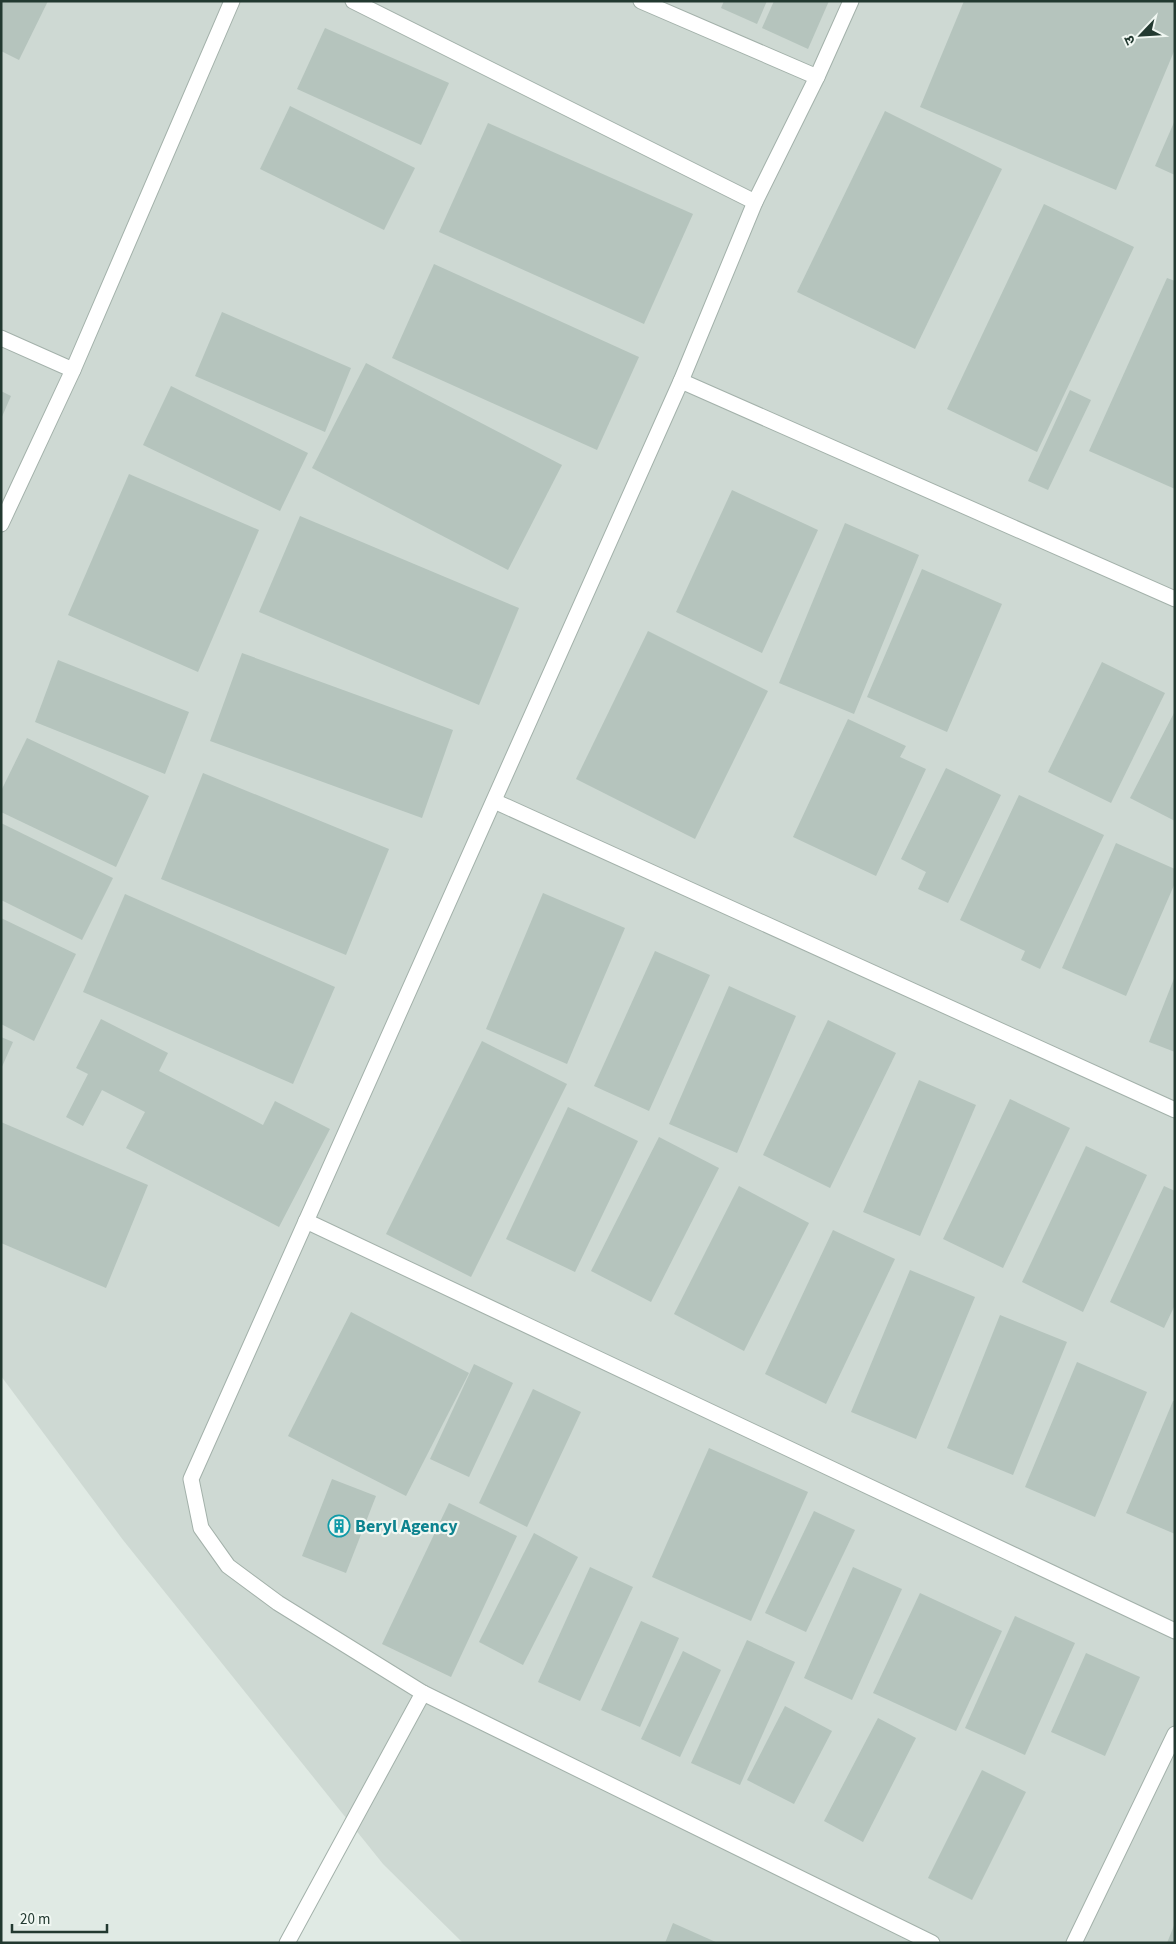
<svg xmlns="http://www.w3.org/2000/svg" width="1176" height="1944" font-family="'Source Sans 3','Noto Sans Devanagari',sans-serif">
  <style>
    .built { fill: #ced9d3 }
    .building { fill: #b5c4bd }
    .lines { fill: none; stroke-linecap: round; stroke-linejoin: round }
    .minor-casing { stroke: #a3b1aa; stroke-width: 17 }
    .minor { stroke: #fff; stroke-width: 15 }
    .labels { text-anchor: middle; stroke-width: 4.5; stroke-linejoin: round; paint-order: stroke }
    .culture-label { font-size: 18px; font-weight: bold; fill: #0d838f; stroke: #f0f7f2; text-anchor: start }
  </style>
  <rect width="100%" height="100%" fill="#e0eae4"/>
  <path class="built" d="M1,1H1175V1943H463L383,1864L123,1540L1,1376Z"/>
  <g class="building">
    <path d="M1,1H48L19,60L1,51Z"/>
    <path d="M724,1H767L757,24L721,8Z"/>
    <path d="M774,1H829L808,49L762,28Z"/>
    <path d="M964,1H1175V49L1116,190L920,107Z"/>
    <path d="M325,28L449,83L421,145L297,89Z"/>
    <path d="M290,106L415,168L384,230L260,169Z"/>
    <path d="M885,111L1002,169L915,349L797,292Z"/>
    <path d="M1175,120V175L1155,166Z"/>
    <path d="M488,123L693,214L644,324L439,232Z"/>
    <path d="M1044,204L1134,247L1037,452L947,409Z"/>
    <path d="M434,264L639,357L597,450L392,358Z"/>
    <path d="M1167,278L1175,281V489L1089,451Z"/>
    <path d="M222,312L351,368L325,432L195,376Z"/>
    <path d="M366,363L562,465L508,570L312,468Z"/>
    <path d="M171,386L308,453L280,511L143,445Z"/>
    <path d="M1070,390L1091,400L1048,490L1028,481Z"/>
    <path d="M1,391L11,396L1,419Z"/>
    <path d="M129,474L259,530L198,672L68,615Z"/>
    <path d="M732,490L818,530L762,653L676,612Z"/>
    <path d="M300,516L519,608L479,705L259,612Z"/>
    <path d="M845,523L919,555L854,714L779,683Z"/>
    <path d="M922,569L1002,604L947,732L867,697Z"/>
    <path d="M648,631L768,691L695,839L576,779Z"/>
    <path d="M242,653L453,730L422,818L210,741Z"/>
    <path d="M58,660L189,712L165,774L35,722Z"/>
    <path d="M1102,662L1165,693L1111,803L1048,772Z"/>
    <path d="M1175,711V821L1130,798Z"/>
    <path d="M848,719L906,746L900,757L926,769L876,876L793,837Z"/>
    <path d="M27,738L149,796L116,867L1,812V791Z"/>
    <path d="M946,768L1001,795L948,903L918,889L926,872L901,859Z"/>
    <path d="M203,773L389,849L346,955L161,879Z"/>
    <path d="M1019,795L1104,835L1040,969L1021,960L1025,951L960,920Z"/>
    <path d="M1,823L113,878L82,940L1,900Z"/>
    <path d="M1116,843L1175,869V883L1126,996L1062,968Z"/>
    <path d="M543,893L625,928L567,1064L486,1029Z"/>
    <path d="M125,894L335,987L293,1084L83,992Z"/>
    <path d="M1,918L76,954L34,1041L1,1024Z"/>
    <path d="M655,951L710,975L649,1111L594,1086Z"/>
    <path d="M1175,976V1052L1149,1042Z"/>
    <path d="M729,986L796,1016L737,1153L669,1124Z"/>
    <path d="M101,1019L168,1053L159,1071L263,1125L275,1101L330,1129L279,1227L126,1148L145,1112L102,1090L83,1126L66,1117L88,1074L76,1068Z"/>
    <path d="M828,1020L896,1053L830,1188L763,1155Z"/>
    <path d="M1,1037L13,1042L1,1069Z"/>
    <path d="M482,1041L567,1084L471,1277L386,1234Z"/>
    <path d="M919,1080L976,1105L920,1236L863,1212Z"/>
    <path d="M1010,1099L1070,1128L1003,1268L943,1239Z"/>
    <path d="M568,1107L638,1141L575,1272L506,1239Z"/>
    <path d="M1,1122L148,1185L106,1288L1,1243Z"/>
    <path d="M659,1137L719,1168L651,1302L591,1271Z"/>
    <path d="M1086,1146L1147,1175L1083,1312L1022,1282Z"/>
    <path d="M739,1186L809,1223L744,1351L674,1314Z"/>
    <path d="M1164,1186L1175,1191V1305L1164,1328L1110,1302Z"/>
    <path d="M833,1230L895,1259L826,1404L765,1374Z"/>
    <path d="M910,1270L975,1297L916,1439L851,1412Z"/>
    <path d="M351,1312L469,1373L406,1496L288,1436Z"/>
    <path d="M1000,1315L1067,1342L1013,1475L947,1448Z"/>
    <path d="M1077,1362L1147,1392L1095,1517L1025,1487Z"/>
    <path d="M474,1364L513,1383L469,1477L430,1459Z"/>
    <path d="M533,1389L581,1412L527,1527L479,1503Z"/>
    <path d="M1173,1401H1175V1534L1126,1513Z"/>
    <path d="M709,1448L808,1492L751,1621L652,1577Z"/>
    <path d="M332,1479L376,1496L346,1573L302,1556Z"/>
    <path d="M449,1503L517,1536L451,1677L382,1644Z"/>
    <path d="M814,1511L855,1530L806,1632L765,1613Z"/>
    <path d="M534,1533L578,1557L523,1665L479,1642Z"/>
    <path d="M590,1567L633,1587L580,1701L538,1682Z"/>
    <path d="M853,1567L902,1589L852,1700L804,1678Z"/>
    <path d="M920,1593L1002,1631L956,1731L873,1693Z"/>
    <path d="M1015,1616L1075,1643L1025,1755L965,1728Z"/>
    <path d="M641,1621L679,1638L640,1727L601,1710Z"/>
    <path d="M747,1640L795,1662L740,1785L691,1763Z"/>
    <path d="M683,1651L721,1670L680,1757L641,1739Z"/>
    <path d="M1086,1653L1140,1677L1105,1756L1051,1732Z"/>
    <path d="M785,1706L832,1731L794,1804L747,1780Z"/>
    <path d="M878,1718L916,1738L863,1842L824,1821Z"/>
    <path d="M982,1770L1026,1792L972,1900L928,1878Z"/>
    <path d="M673,1923L718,1943H665Z"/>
    <path d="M1175,1923V1943H1167Z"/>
  </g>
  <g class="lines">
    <g class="minor-casing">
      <g id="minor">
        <path d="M353,1L755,202"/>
        <path d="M641,1L817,77"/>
        <path d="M851,1L817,77L755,202L681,381L191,1479L201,1528L228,1566L278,1603L423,1693L932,1943"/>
        <path d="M1,338L73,370"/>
        <path d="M681,381L1175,599"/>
        <path d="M1,524L73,370L232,1"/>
        <path d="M494,801L1175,1110"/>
        <path d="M306,1221L1175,1631"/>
        <path d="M287,1943L423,1693"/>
        <path d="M1074,1943L1175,1734"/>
      </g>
    </g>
    <use href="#minor" class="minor"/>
  </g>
  <defs>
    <g id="building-ring" transform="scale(1.125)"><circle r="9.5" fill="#f0f7f2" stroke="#0f9aa8" stroke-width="1.5"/><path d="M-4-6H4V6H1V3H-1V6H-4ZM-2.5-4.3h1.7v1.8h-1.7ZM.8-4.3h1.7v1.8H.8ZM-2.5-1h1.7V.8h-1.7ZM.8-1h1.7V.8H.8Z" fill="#0f9aa8"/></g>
  </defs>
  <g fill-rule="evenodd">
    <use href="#building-ring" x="339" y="1526"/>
  </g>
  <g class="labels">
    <g class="culture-label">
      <text x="355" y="1532">Beryl Agency</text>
    </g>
  </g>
  <rect width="1176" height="1944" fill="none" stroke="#223930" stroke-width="5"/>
  <g transform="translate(1141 35) rotate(245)" stroke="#f0f7f2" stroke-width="4" paint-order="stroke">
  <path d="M0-4L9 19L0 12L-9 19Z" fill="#223930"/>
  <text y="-8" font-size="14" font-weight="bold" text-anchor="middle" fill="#223930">उ</text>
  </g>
  <path d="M12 1924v8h95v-8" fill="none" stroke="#223930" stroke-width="2.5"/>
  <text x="20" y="1924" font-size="15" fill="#223930" stroke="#f0f7f2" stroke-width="4" paint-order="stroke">20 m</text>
</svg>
